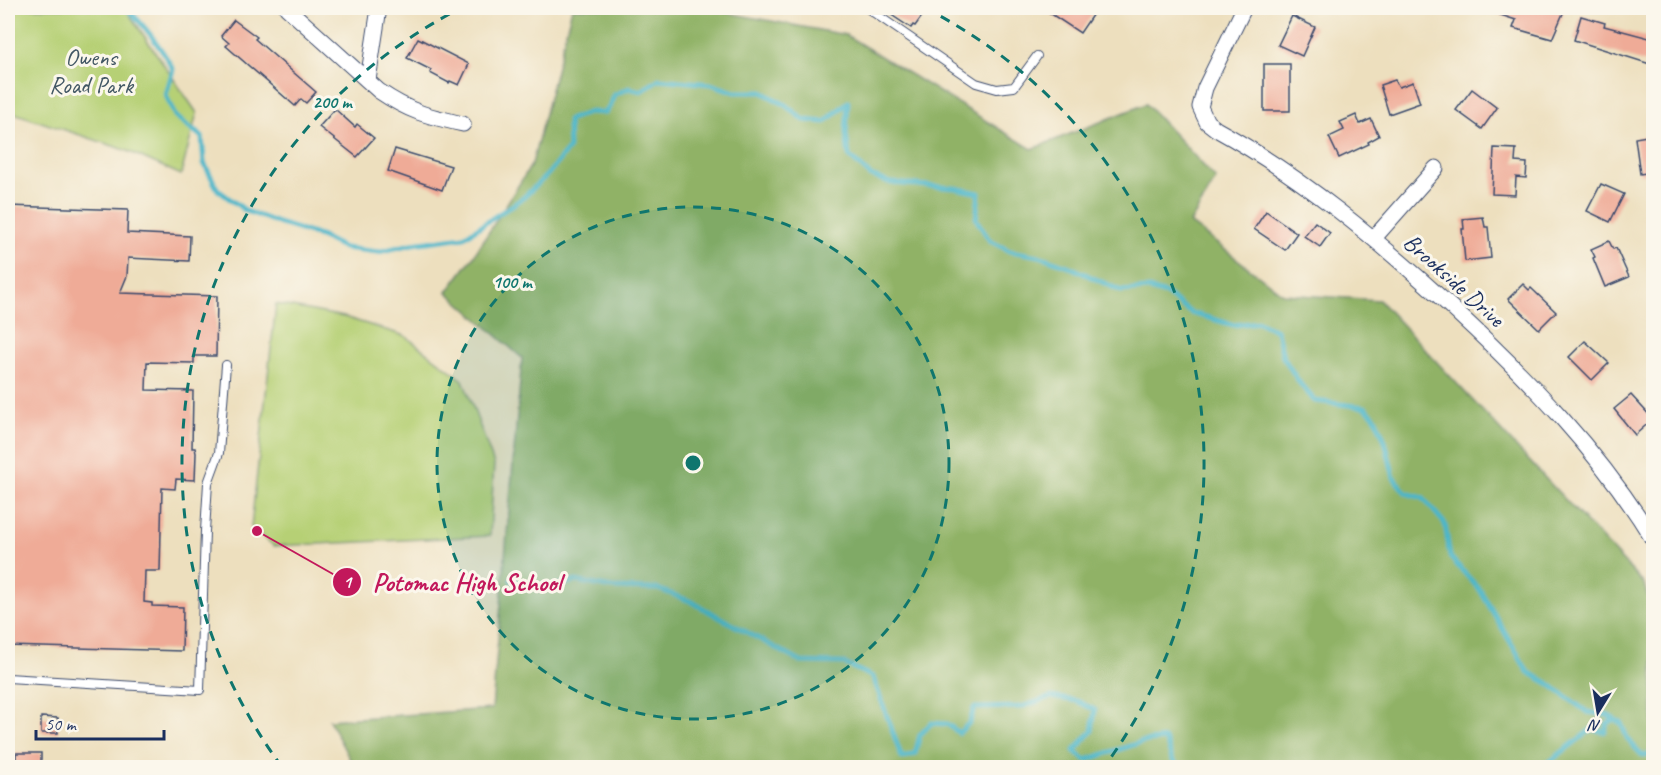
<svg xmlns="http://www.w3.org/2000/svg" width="1661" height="775" font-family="Caveat,sans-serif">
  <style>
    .green { fill: #b6d075; stroke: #68806a; stroke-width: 1.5 }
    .forest { fill: #90b266; stroke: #567062; stroke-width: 1.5 }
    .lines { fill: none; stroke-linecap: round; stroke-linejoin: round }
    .stream { stroke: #4cb6c9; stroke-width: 5 }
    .building { fill: #efab97 }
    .service-casing { stroke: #3a496c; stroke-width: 10 }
    .minor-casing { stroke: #3a496c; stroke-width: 17 }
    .service { stroke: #fff; stroke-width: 8 }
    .minor { stroke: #fff; stroke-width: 15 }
    .ring { fill: none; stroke: #0f766e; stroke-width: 3; stroke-dasharray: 10 8 }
    .labels { text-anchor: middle; stroke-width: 6; stroke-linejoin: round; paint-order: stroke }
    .park-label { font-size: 24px; fill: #425764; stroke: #fbf7ec }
    .street-label { font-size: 24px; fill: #1b2f5e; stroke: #fbf7ec }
    .centre { fill: #0f766e; stroke: #fbf7ec; stroke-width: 3 }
    .ring-label { font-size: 18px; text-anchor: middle; font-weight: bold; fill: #0f766e; stroke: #fbf7ec; stroke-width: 6; stroke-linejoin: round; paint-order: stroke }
    .leader { fill: none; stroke: #c2185b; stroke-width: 2 }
    .callout-dot { fill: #c2185b; stroke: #fbf7ec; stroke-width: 2 }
    .mark-label { font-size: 18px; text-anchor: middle; font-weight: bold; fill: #fff }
    .callout-label { font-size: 26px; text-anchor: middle; font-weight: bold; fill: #c2185b; stroke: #fbf7ec; stroke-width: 6; stroke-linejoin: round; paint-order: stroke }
  </style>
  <rect width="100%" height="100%" fill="#fbf7ec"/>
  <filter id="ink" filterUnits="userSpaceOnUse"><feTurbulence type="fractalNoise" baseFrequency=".0167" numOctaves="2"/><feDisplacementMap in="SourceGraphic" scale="12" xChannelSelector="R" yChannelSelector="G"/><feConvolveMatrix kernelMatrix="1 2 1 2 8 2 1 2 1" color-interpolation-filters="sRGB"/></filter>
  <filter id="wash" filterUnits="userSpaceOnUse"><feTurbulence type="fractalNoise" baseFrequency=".008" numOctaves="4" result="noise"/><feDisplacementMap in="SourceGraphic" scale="24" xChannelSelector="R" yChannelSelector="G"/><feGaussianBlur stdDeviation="1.35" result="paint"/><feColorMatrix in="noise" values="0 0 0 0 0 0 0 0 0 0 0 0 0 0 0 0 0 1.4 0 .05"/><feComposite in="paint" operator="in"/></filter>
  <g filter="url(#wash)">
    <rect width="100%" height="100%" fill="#eddfbe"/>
    <g class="green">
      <path d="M8,8H125L197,113L181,175L128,151L8,111Z"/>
      <path d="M276,304L344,317L405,336L463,380L494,464L490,536L274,546L251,527Z"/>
    </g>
    <path class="forest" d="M572,8H713L718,11L846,35L1032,149L1146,104L1216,179L1190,223L1283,294L1379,300L1644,584L1653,614V767H354L329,720L492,709L522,358L447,292L473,257L532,164Z"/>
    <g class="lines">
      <g class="stream">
        <path d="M126,8C146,26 160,46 173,69L166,95L175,116L202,137L204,163L218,190L246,211L281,224L320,236L344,248L378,252L412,244L464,237L523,198L548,174L569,148L568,120L590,112L605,113L611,104L614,95L629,88L641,91L659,79L711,84L735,92H762L784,104L804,120L825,122L848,102L846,133L849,156L871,176L891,183L955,188L979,193L976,219L990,241L1010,251L1039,256L1068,266L1121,291L1149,289L1166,294L1191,313L1234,325L1259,322L1277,331L1283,357L1301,385L1315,401L1365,407L1375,417L1385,441L1394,478L1406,493L1423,498L1445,524L1450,557L1480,590L1528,672L1548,683L1587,712L1607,715L1621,723L1628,740L1643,756L1654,754"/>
        <path d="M511,580L542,589L576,581L612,588L658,589L690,601L801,662L843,663L873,677L902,758L915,754L920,735L931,723L947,724L959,733L970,722L974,708L1021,707L1051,697L1077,701L1095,710L1092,731L1074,751L1086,760L1142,742L1165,739L1172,759L1179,768"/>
        <path d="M1546,768L1548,763L1592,729L1605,732L1607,724L1614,719"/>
      </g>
    </g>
    <g id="blocks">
      <g class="building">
        <path d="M881,8H928L915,26L913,25L911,28Z"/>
        <path d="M1042,8H1097L1080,33Z"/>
        <path d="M1485,8H1554L1564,11L1552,39L1513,28L1516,20L1485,10Z"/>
        <path d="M1292,16L1315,27L1302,56L1278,45Z"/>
        <path d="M1581,16L1605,23L1604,26L1653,39V65L1574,40Z"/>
        <path d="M234,20L257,37L255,39L316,92L306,103L301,99L295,106L226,46L229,43L221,36Z"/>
        <path d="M418,38L469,64L459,85L450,81L449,83L430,73L431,70L407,58Z"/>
        <rect x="1264" y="64" width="26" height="47"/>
        <path d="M1395,80L1399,87L1413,82L1420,103L1389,114L1380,85Z"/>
        <path d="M1472,89L1497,108L1482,129L1456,110Z"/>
        <path d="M335,109L355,127L357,124L374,138L357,157L319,127Z"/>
        <path d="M1356,115L1360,124L1371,119L1379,136L1368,142L1369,144L1339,158L1329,137L1344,130L1340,122Z"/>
        <path d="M1653,135V172L1640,174L1635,138Z"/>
        <path d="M1494,148L1516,149L1515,162L1527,163L1526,178L1516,177L1515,195L1492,194Z"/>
        <path d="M395,149L451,166L442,190L388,171Z"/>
        <path d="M1601,184L1624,194L1610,222L1587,211Z"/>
        <path d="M8,206L128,210L127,233L190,236L189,261L128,258L127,276L120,293L217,296L216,356H194V363L147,362L146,390L193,391L192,448H195L196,453L195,480L176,479L175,489L162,488L160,571H145L144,602L152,603V606L183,607L182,651L8,646Z"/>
        <path d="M1266,211L1297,233L1285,250L1254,229Z"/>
        <path d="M1483,217L1485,227H1488L1491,258L1465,261L1462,229H1464L1463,219Z"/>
        <path d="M1315,222L1330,233L1320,247L1304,236Z"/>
        <path d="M1609,241L1613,249L1616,248L1629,277L1605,287L1593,258L1595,257L1591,249Z"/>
        <path d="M1523,284L1529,290L1531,288L1556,312L1539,329L1508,299Z"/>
        <path d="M1585,341L1609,363L1592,380L1569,357Z"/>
        <path d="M1631,395L1653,419L1635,435L1614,409Z"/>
        <path d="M41,717L58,718V733H41Z"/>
        <path d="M16,753H41V766H37V768H16Z"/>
      </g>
    </g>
  </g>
  <g filter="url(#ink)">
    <use href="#blocks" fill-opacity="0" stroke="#3a496c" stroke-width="1.5"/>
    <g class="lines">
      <g class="service-casing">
        <g id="service">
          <path d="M867,8L976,83L997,89L1014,87L1037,56"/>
          <path d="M8,678L200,690L205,531L208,483L219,453L226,365"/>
        </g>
      </g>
      <g class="minor-casing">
        <g id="minor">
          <path d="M287,8L379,91C410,112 427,116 463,124"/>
          <path d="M1244,8L1205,88L1200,107L1207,122L1216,129C1303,177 1378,240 1451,307C1527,377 1600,452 1654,541"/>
          <path d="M368,80L379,8"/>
          <path d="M1374,238L1436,168"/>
        </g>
      </g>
      <use href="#service" class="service"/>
      <use href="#minor" class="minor"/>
    </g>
  </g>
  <circle cx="693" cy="463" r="256" fill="#0f766e" fill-opacity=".12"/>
  <g class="ring">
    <circle cx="693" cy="463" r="256"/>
    <path d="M282 767A511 511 0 0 1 461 8M925 8A511 511 0 0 1 1104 767"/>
  </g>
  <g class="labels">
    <g class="park-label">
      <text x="91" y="65">Owens<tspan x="91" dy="28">Road Park</tspan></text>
    </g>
    <g class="street-label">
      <text transform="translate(1454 280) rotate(42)" y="8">Brookside Drive</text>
    </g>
  </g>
  <circle cx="693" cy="463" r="9" class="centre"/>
  <g class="ring-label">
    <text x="332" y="108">200 m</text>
    <text x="512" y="288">100 m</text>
  </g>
  <path class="leader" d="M257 531L347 582"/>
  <g class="callout-dot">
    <circle cx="257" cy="531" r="6"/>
    <circle cx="347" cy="582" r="15"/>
  </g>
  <g class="mark-label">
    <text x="347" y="588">1</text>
  </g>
  <g class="callout-label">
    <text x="467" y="591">Potomac High School</text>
  </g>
  <rect width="1661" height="775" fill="none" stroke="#fbf7ec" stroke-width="30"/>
  <g transform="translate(1598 712) rotate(191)" stroke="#fbf7ec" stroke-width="4.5" paint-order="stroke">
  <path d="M0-4.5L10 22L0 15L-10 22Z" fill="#1b2f5e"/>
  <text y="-9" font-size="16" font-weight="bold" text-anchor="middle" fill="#1b2f5e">N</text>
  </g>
  <path d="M36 730v9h128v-9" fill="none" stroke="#1b2f5e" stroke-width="3"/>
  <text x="45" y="730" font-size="18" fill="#1b2f5e" stroke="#fbf7ec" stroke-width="4.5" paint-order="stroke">50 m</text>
</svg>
